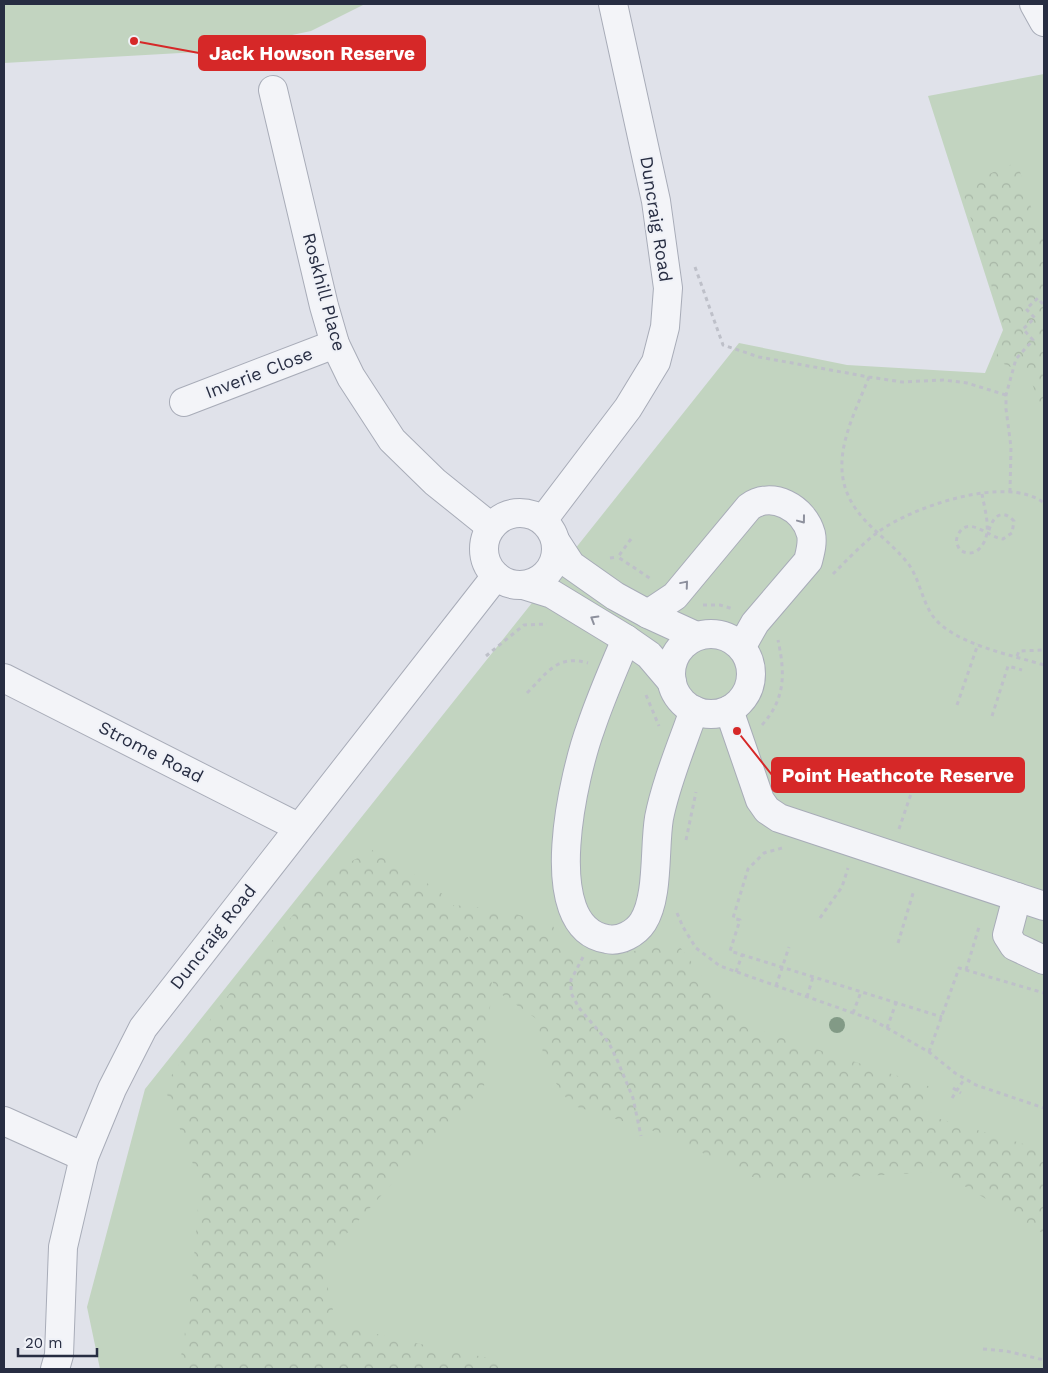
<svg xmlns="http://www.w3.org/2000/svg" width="1048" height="1373" font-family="'Work Sans',sans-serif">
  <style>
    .green { fill: #c2d4c0 }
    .forest { fill: url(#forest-crowns) }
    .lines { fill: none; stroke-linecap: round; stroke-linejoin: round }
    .minor-casing { stroke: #a8acb8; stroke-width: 30 }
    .path { stroke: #bec0c9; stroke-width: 3; stroke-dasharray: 4 4; stroke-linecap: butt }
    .minor { stroke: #f3f4f8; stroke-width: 28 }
    .tree { fill: #829a86 }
    .oneway { stroke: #8d909d }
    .labels { text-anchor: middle; stroke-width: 4; stroke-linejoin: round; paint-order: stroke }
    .street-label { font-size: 18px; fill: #272d42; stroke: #eff1f7 }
    .leader { fill: none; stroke: #d62828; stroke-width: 2 }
    .callout-dot { fill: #d62828; stroke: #eff1f7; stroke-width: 2 }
    .callout { fill: #d62828; stroke: #d62828; stroke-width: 2 }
    .callout-label { font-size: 19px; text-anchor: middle; font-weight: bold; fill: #fff }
  </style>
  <defs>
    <pattern id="forest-crowns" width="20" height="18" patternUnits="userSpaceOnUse" patternTransform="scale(1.25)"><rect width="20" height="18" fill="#c2d4c0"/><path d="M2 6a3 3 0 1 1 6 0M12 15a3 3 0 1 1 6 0" fill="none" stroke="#a7b6a6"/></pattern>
  </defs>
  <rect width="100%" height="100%" fill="#e0e2ea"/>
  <g class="green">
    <path d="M4,4H365L311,31L216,51L4,63Z"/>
    <path d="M1044,74V1369H100L87,1307L145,1089L739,343L847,365L985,373L1003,330L928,96Z"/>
  </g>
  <g class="forest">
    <path d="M1017,162L1040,236H1044V417L1029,375L995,360L1005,330L961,186Z"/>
    <path d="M377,848L444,895L487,971L453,905L504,910L553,926L566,948L593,960L676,942L703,977L732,1008L762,1031L940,1090L920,1113L1044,1150V1234L941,1172L761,1181L663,1134L571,1105L545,1067L538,1020L498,992L492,981L484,1087L434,1137L322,1261L336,1324L406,1341L498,1360L504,1369H179L191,1295L200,1183L164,1086L219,1007L325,875Z"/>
  </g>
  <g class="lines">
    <g class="minor-casing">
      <g id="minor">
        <path d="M1034,4L1044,22"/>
        <path d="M273,90L324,306L335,344L351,377L392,440L435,482L491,527"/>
        <path d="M184,402L335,344"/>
        <circle cx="520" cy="549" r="36"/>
        <path d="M543,520L628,408L656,362L665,327L668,288L656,201L613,4"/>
        <path d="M556,542L571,565L615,596L648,614L696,636"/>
        <path d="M523,585L552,594L626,639L649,655L672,682"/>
        <path d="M648,614L675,596L749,507C772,490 804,508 811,534C813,543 810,553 808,561L755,623L742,646"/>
        <circle cx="711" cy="674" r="40"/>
        <path d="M626,639C614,668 601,697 591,727C575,770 536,928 607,939C620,942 636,933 643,922C659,897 654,848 659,818C666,782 682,745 694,710"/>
        <path d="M4,678L298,827"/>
        <path d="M729,710L760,800L767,810L779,818L1044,906"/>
        <path d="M1017,897L1007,935L1014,946L1044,960"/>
        <path d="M4,1121L84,1157"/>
        <path d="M55,1369L59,1355L63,1247L84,1157L112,1089L143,1028L496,576"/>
      </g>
    </g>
    <g class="path">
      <path d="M695,267L723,345L759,357L869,377L902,382L943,380L967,383L1006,395"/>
      <path d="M869,377C850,425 822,472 863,518C876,533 893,545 906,561C919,576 921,598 932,615C952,644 1012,655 1044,665"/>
      <path d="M1010,492L1011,447L1006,409V395L1016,359L1033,340L1023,329L1035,318L1026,309L1038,298L1044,306"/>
      <path d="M982,494C985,512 994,536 978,550C973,554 966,554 960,550C957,545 955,541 958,535C968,514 989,538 1003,539L1012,533L1014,521C1000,506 991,520 988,534"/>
      <path d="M631,539L618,557L651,579"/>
      <path d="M610,558L618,557"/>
      <path d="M833,574C847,560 862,544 878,532C912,507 1007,474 1044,503"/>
      <path d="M703,605H720L733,609"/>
      <path d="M486,656L524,625L547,624"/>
      <path d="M1017,656L1019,651L1044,650"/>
      <path d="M527,693C547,673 557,654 588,663"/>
      <path d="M646,695L659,726"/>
      <path d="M957,705L978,644"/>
      <path d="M992,716L1008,666L1022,670"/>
      <path d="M762,725C786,698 785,673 778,640"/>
      <path d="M899,829L914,785"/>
      <path d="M686,840L696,792"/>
      <path d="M782,848L764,853L748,869L733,918L740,920L730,951L942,1017"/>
      <path d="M677,913L683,927L696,948L720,966L873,1020L929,1052L955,1073L976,1085L1044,1108"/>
      <path d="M820,918L842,887L848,868"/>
      <path d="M898,943L914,890"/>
      <path d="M583,957L571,980V993L579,1008L609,1043L618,1062L633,1098L641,1136"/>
      <path d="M966,970L979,927"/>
      <path d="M736,972L742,955"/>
      <path d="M776,986L789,947"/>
      <path d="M807,997L813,977"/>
      <path d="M853,1013L861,992"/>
      <path d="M887,1028L896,1003"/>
      <path d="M929,1052L959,968L1044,993"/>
      <path d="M953,1088L961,1093"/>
      <path d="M952,1098L965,1078"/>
      <path d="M983,1349L1006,1351L1044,1360"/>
    </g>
    <use href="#minor" class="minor"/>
  </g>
  <circle class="tree" cx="837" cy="1025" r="8"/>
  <defs><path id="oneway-chevron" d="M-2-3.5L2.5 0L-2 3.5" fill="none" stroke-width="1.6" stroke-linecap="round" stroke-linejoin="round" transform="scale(1.25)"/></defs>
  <g class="oneway">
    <use href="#oneway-chevron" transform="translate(802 520) rotate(53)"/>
    <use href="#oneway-chevron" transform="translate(685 584) rotate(-50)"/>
    <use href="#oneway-chevron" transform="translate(594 619) rotate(-149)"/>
  </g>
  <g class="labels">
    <g class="street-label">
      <text transform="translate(656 219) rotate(81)" y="6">Duncraig Road</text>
      <text transform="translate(324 292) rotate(75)" y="6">Roskhill Place</text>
      <text transform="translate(259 373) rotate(-21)" y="6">Inverie Close</text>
      <text transform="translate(151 752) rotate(27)" y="6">Strome Road</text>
      <text transform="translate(213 937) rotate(-52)" y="6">Duncraig Road</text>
    </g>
  </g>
  <path class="leader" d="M134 41L199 53M737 731L772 775"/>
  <g class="callout-dot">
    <circle cx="134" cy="41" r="5"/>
    <circle cx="737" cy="731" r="5"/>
  </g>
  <g class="callout">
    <rect x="199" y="36" width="226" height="34" rx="5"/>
    <rect x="772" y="758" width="252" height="34" rx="5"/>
  </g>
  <g class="callout-label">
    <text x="312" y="60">Jack Howson Reserve</text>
    <text x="898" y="782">Point Heathcote Reserve</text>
  </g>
  <rect width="1048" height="1373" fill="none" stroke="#272d42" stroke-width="10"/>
  <path d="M18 1348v8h79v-8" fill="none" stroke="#272d42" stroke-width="2.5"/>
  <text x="25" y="1348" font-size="15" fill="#272d42" stroke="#eff1f7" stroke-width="4" paint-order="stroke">20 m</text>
</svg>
